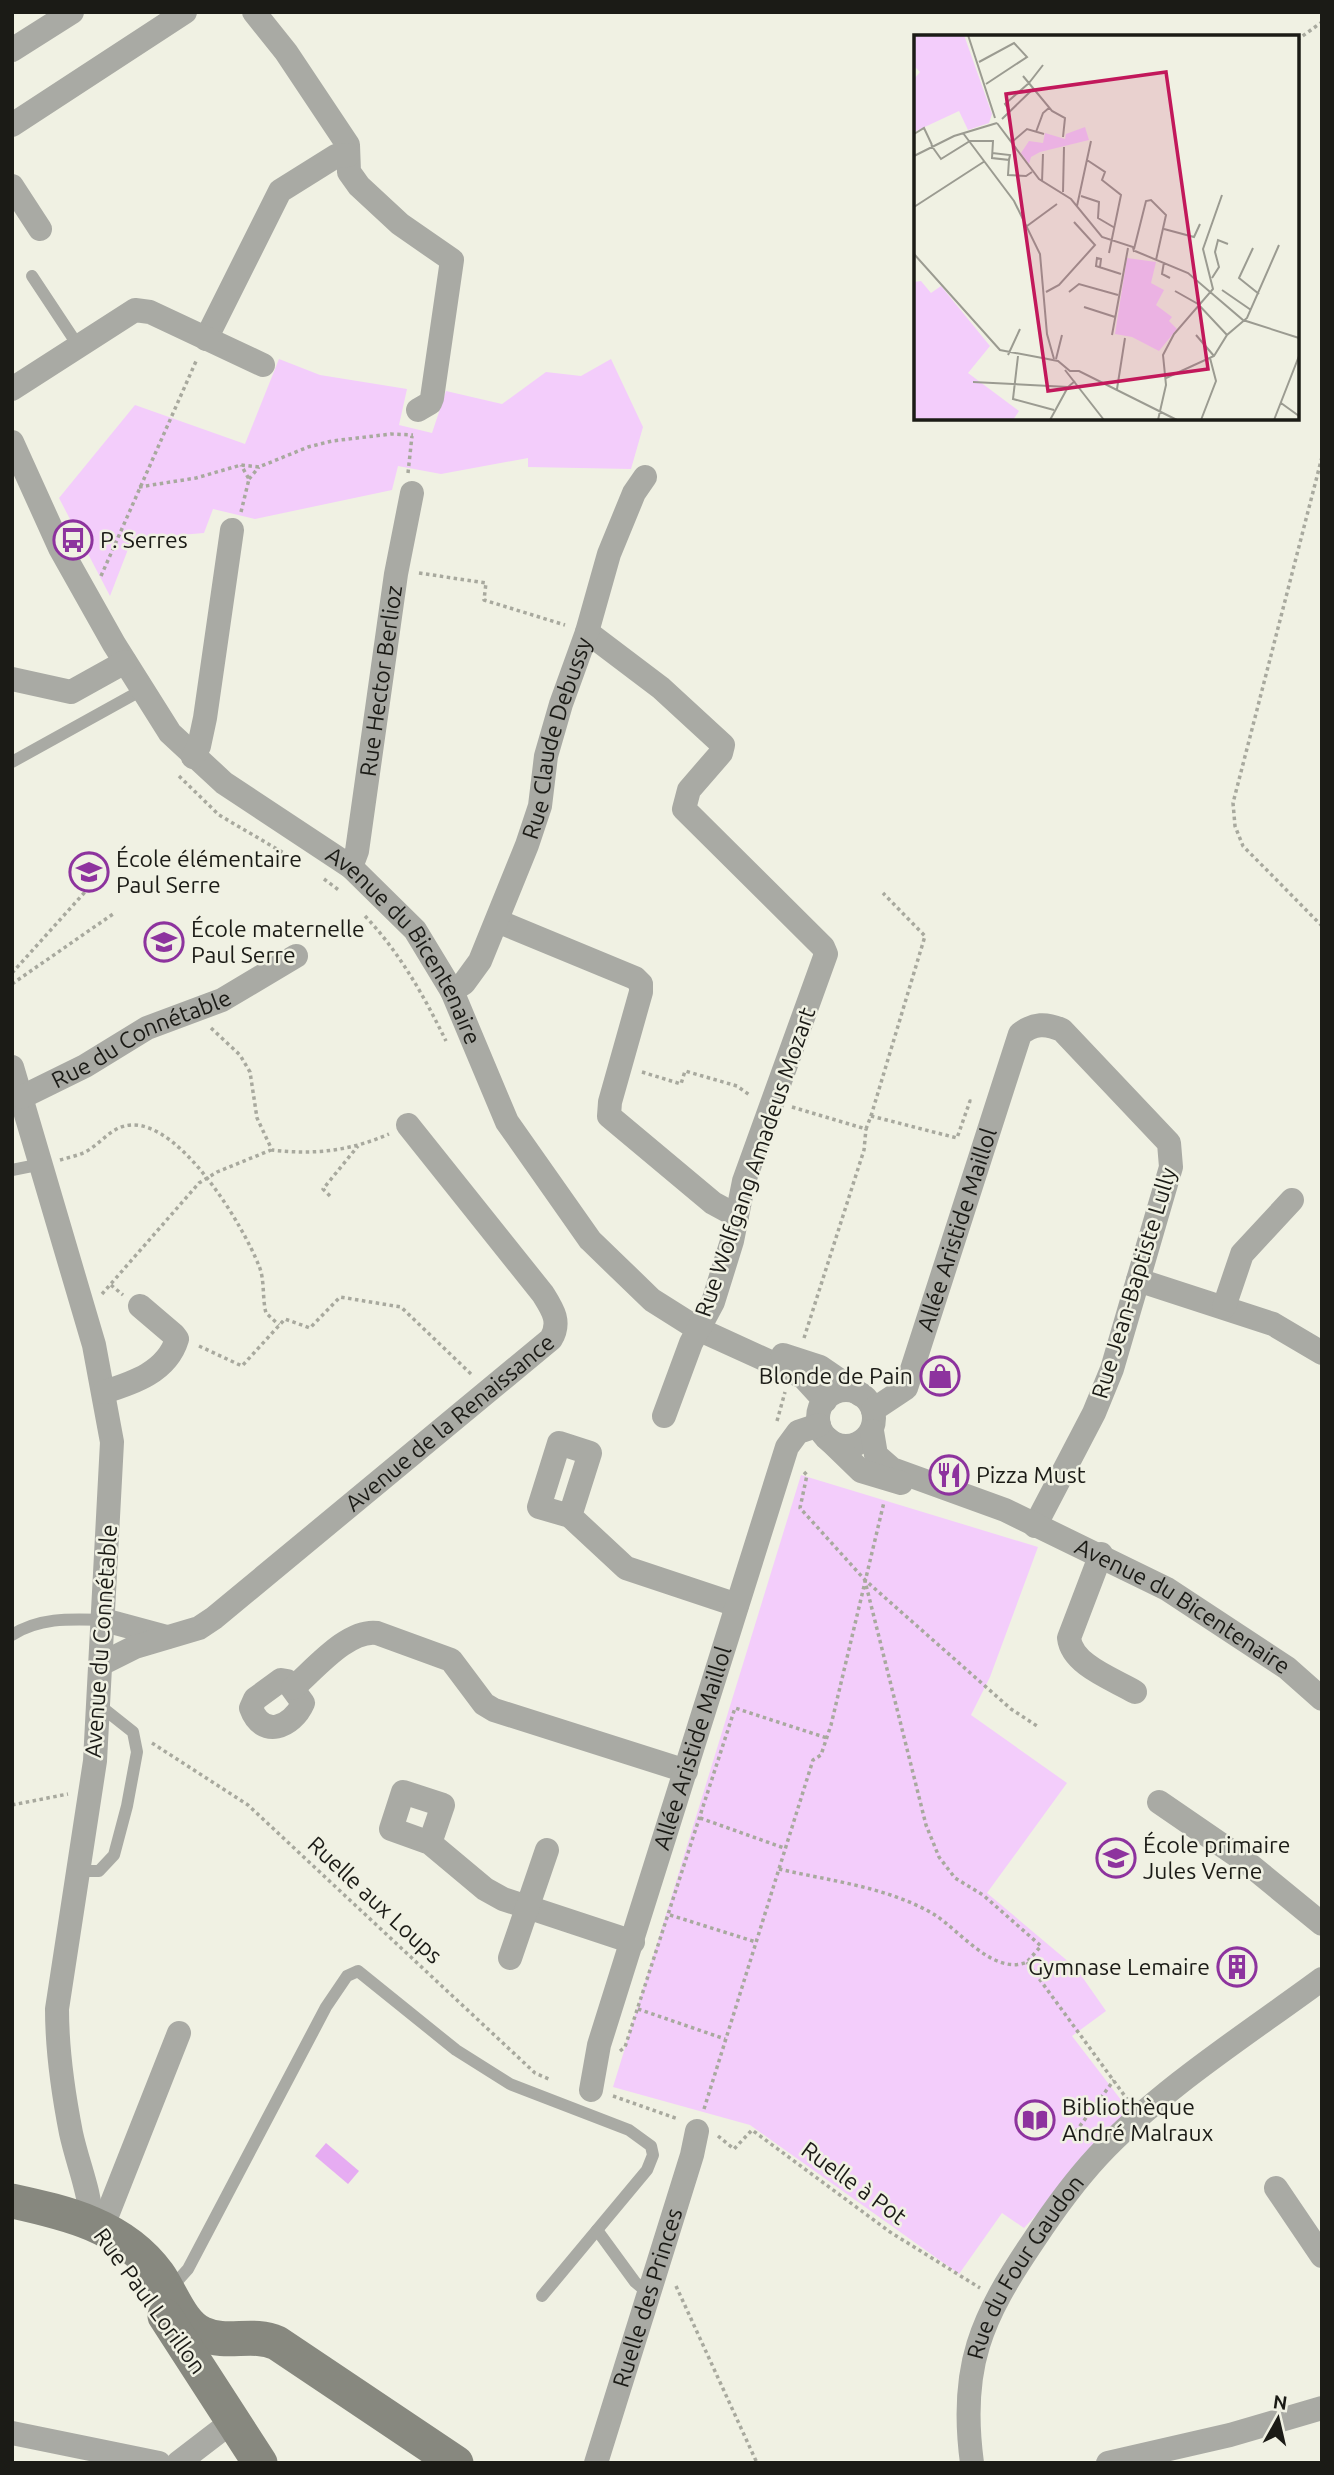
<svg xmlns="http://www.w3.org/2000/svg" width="1334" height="2475" font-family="Ubuntu,sans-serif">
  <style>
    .green { fill: #f3cdfb }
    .water { fill: #e6acf2 }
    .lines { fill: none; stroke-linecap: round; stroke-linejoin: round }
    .path { stroke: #a8a99e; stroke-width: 3.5; stroke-dasharray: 3.5 3.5; stroke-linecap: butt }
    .lane { stroke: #a9aaa4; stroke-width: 12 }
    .street { stroke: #a9aaa4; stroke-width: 24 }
    .secondary { stroke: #87887f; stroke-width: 35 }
    .labels { text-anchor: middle; stroke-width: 5; stroke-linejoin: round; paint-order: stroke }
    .poi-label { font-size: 23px; fill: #1b1b16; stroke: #f0f1e3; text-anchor: start }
    .street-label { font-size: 23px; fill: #1b1b16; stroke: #f0f1e3 }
    .inset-road { fill: none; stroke: #9b9b91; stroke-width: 2 }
    .view { fill: #c2185b; fill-opacity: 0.15; stroke: #c2185b; stroke-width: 3.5 }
    .inset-edge { fill: none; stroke: #1b1b16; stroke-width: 3.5 }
  </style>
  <rect width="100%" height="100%" fill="#f0f1e3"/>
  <g class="green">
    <path d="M279,359L320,375L407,389L399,425L432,433L446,391L502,404L546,372L581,376L611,359L643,427L631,469L528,467V458L441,474L398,466L392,490L255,519L213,509L204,533L132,539L110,596L59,498L135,405L245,444Z"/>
    <path d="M801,1475L1038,1547L990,1677L971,1715L1067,1783L987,1893L1076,1968L1106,2011L1072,2036L1131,2113L1024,2228L1002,2213L959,2274L750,2125L613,2087Z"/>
  </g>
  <path class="water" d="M326,2143L359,2171L348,2184L315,2156Z"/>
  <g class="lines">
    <g class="path">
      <path d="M1297,40L1322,22"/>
      <path d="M1322,457L1233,803L1235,826L1243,846L1322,926"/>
      <path d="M408,473L412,436"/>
      <path d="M249,479L259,467"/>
      <path d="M139,487L196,478L241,465L259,467L308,447L332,441L391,434L413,435"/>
      <path d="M241,512L249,479L241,465"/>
      <path d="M419,573L486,583L484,600L565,625"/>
      <path d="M101,576L197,359"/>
      <path d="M179,776L219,815L294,859"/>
      <path d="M324,879L340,891"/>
      <path d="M365,916C400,953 424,996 446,1041"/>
      <path d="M12,973L103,872"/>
      <path d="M12,984L113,914"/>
      <path d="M211,1028L240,1055L250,1072L257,1118L272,1150C314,1155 350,1151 389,1134"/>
      <path d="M642,1072L681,1084L685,1071L737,1086L751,1096"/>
      <path d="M792,1107L866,1129L871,1116L957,1138L970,1101L974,1102"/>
      <path d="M871,1116L925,936L883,893"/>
      <path d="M60,1160C70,1157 82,1155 90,1149C104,1140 113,1126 131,1125C181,1122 243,1225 259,1266C265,1280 262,1298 266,1313L279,1325"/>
      <path d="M330,1196L323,1189L358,1146"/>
      <path d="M111,1285L123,1295"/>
      <path d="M102,1294L199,1183L217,1172L271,1150"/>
      <path d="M804,1338L864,1150L866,1129"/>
      <path d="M199,1346L242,1366L285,1319L310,1328L340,1297L401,1307L471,1374"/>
      <path d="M777,1421L785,1392"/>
      <path d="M804,1472L807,1475L800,1508L865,1580L1011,1709L1037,1726"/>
      <path d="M152,1743L248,1805L535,2073L551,2080"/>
      <path d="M12,1805L68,1794"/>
      <path d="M700,1818L784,1848"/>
      <path d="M779,1869C830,1881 889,1887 935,1915C960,1931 994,1976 1027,1962L1041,1946L983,1895L955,1878L939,1857L926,1825L865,1581"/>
      <path d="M670,1915L756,1942"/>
      <path d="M1027,1962L1127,2099"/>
      <path d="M638,2009L725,2039"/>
      <path d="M620,2051L625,2047L735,1708L827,1738"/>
      <path d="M613,2096L678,2119"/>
      <path d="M704,2109L813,1760L821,1755L831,1725L884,1502"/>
      <path d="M718,2136L734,2149L752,2130L890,2232L980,2288"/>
      <path d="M1082,2142L1074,2134L1114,2080"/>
      <path d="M676,2286L757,2463"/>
    </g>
    <g class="lane">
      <path d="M32,276L79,347"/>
      <path d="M12,762L142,690"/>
      <path d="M12,1170L42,1164"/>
      <path d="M12,1635C40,1617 71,1619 104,1620"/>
      <path d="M78,1871H99L114,1855L127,1806L137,1752L133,1732L99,1705"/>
      <path d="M597,2230L635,2282L647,2292"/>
      <path d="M171,2288L188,2269L326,2007L347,1976L358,1971L456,2050L510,2084L629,2130L651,2146L653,2155L647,2170L542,2296"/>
    </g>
    <g class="street">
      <path d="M254,12L286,52L348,145L349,172L359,186L400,224L452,260L432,398L430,403L418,410"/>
      <path d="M12,50L72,12"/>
      <path d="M12,125L185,12"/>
      <path d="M12,186L40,229"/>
      <path d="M206,339L280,191L336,156L348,155"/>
      <path d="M12,389L135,310L150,312L263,365"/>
      <path id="s1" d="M12,442L60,548L114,644L170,733L224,783L351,867L415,930L452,991L507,1122L590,1240L652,1300L698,1329L803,1377L825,1401"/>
      <path d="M587,632L661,688L723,745L721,753L689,790L684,809L823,947L826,954L744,1181L732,1241L713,1302L691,1343L664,1416"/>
      <path d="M12,679L71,692L125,662"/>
      <path d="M193,757L199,746L205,718L232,530"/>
      <path id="s2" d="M351,867L357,851L396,574L412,493"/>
      <path d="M497,921L635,978L641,984V992L610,1102L609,1116L713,1203L737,1216"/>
      <path id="s3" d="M452,991L464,983L480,961L527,845L540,806L546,756L561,704L587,632L609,554L634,493L645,477"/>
      <path d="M12,1067L94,1345L112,1442L95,1761L57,2009C57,2050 63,2092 71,2133C78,2165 89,2188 92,2222"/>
      <path id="s4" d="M22,1097L85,1066L147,1028L222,1000L296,956"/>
      <path d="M1138,1280L1273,1324L1322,1353"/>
      <path d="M1224,1307L1242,1254L1292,1200"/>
      <path d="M783,1355L820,1367L861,1395"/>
      <circle cx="846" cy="1418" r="28"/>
      <path d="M104,1392C133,1383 167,1372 177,1339L174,1335L140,1306"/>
      <path id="s5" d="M873,1410L906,1388L1020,1034C1034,1023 1046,1023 1062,1030L1169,1143L1171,1167L1112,1369L1094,1413L1035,1526"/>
      <path id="s6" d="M872,1431L876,1455L892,1469L1005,1510L1167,1589L1287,1668L1322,1699"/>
      <path d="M828,1439L861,1471L901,1483"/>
      <path d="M570,1516L590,1453L559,1443L539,1507L570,1516L626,1568L737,1605"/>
      <path d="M1101,1554L1069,1638C1072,1665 1113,1679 1135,1692"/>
      <path d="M104,1620L167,1637"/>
      <path id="s7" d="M101,1664L135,1647L199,1628L214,1618L551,1339C561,1322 553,1310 543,1294L408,1125"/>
      <path d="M281,1680L287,1681L303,1703C292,1728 262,1739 251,1708L255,1699Z"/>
      <path d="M293,1688C315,1669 348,1629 377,1633L451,1660L484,1704L494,1710L686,1771"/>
      <path d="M1159,1802L1245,1861L1322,1924"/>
      <path d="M430,1843L443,1805L403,1792L391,1829L430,1843L485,1889L503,1899L633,1942"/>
      <path d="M510,1958L547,1850"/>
      <path id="s8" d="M591,2090L599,2045L787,1447L798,1432L819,1425"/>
      <path d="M1276,2188L1322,2256"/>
      <path d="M102,2228L179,2033"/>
      <path d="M12,2433L159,2463"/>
      <path d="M178,2463L234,2420"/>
      <path id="s9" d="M596,2463L692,2155L697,2131"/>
      <path id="s10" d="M972,2463C959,2367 981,2318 1034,2240C1053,2211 1074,2182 1098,2156C1162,2088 1246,2035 1322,1979"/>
      <path d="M1108,2463L1230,2435L1322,2408"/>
    </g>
    <g class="secondary">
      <path d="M12,2201C67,2213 123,2226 158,2274C171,2292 181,2325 203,2334C227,2345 252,2332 277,2343L456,2463"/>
      <path d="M165,2316L260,2463"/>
    </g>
  </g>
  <defs>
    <g id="bus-ring" transform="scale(2.0125)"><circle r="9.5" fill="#f0f1e3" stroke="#8d339e" stroke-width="1.5"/><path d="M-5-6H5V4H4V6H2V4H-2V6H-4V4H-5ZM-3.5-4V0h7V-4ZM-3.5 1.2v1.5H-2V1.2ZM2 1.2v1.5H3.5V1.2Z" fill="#8d339e"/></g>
    <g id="school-ring" transform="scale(2.0125)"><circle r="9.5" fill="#f0f1e3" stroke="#8d339e" stroke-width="1.5"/><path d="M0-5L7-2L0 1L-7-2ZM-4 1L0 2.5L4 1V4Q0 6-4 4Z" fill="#8d339e"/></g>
    <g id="shop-ring" transform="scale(2.0125)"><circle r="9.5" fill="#f0f1e3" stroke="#8d339e" stroke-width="1.5"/><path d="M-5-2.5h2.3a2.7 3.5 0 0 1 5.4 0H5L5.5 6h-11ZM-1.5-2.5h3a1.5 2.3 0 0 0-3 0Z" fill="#8d339e"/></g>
    <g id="restaurant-ring" transform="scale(2.0125)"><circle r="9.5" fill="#f0f1e3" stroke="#8d339e" stroke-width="1.5"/><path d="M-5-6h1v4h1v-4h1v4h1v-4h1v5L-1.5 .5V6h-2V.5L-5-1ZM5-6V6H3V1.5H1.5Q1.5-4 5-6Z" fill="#8d339e"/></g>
    <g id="building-ring" transform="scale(2.0125)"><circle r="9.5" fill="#f0f1e3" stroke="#8d339e" stroke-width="1.5"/><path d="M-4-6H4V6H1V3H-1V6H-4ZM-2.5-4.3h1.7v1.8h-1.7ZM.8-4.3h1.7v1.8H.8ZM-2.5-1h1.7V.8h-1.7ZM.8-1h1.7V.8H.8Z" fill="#8d339e"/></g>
    <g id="library-ring" transform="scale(2.0125)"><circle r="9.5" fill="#f0f1e3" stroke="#8d339e" stroke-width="1.5"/><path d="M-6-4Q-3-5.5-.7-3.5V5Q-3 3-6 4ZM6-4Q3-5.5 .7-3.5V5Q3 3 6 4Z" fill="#8d339e"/></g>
  </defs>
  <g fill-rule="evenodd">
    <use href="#bus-ring" x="73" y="540"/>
    <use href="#school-ring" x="89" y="872"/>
    <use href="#school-ring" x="164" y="942"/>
    <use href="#shop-ring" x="940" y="1376"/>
    <use href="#restaurant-ring" x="949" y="1475"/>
    <use href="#school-ring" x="1116" y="1858"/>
    <use href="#building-ring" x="1237" y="1967"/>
    <use href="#library-ring" x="1035" y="2120"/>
  </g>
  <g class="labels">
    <g class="poi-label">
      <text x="100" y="548">P. Serres</text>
      <text x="116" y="867">École élémentaire<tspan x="116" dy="26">Paul Serre</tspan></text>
      <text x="191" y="937">École maternelle<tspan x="191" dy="26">Paul Serre</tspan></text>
      <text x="913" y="1384" text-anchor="end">Blonde de Pain</text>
      <text x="976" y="1483">Pizza Must</text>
      <text x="1143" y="1853">École primaire<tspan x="1143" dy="26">Jules Verne</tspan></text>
      <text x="1210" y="1975" text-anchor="end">Gymnase Lemaire</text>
      <text x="1062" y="2115">Bibliothèque<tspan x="1062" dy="26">André Malraux</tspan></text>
    </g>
    <g class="street-label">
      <text dy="8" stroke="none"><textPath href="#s2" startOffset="189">Rue Hector Berlioz</textPath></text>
      <text dy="8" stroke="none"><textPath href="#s3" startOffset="278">Rue Claude Debussy</textPath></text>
      <text dy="8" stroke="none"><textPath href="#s1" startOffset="653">Avenue du Bicentenaire</textPath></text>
      <text dy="8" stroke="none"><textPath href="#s4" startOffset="133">Rue du Connétable</textPath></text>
      <text transform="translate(755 1162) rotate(-71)" y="8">Rue Wolfgang Amadeus Mozart</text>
      <text dy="8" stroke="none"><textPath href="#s5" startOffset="206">Allée Aristide Maillol</textPath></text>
      <text transform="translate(1134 1283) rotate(-73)" y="8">Rue Jean-Baptiste Lully</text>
      <text dy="8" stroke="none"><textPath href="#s7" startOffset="429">Avenue de la Renaissance</textPath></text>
      <text dy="8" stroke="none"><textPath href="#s6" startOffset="368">Avenue du Bicentenaire</textPath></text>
      <text transform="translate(101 1641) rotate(-86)" y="8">Avenue du Connétable</text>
      <text dy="8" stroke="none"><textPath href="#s8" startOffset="357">Allée Aristide Maillol</textPath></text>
      <text transform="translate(375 1900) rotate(43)" y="8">Ruelle aux Loups</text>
      <text transform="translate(854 2183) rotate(36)" y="8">Ruelle à Pot</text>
      <text dy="8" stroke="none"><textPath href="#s10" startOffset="210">Rue du Four Gaudon</textPath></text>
      <text dy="8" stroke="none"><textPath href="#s9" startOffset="173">Ruelle des Princes</textPath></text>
      <text transform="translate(150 2301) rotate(54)" y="8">Rue Paul Lorillon</text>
    </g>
  </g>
  <g transform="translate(914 35)">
    <rect width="385" height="385" fill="#f0f1e3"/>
    <path d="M0,0H50L78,79L75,88L54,95L45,76L0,97V44L6,37L0,31ZM171,92L175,105L126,117L117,122L115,129L107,118L115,106L129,108L131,98L151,104L152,99ZM213,223L242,227L237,248L250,255L242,270L258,282L255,286L263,294L245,316L218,302L201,299ZM7,246L17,258L27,251L76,311L54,338L105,376L99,385H0V247Z" fill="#f3cdfb"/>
    <path class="inset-road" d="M54,0L81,83M65,27L100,8L113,22L72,49M109,41L138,76L151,83L149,102M115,48L129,30M95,75L91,69L115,48M88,84L120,53M83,88L125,144L157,164L188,202L219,212L220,217M122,97L129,78L136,72M49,98L100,166L126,219L133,299L140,324M0,99L10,93L18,110M98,107L113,94L130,99M17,110L27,124L56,106H79L78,123L95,125L94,140L112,141L118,137M78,118L96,120L95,125M0,121L40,101L83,88M173,125L191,137L188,145L207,160L195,218M128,147L129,119M149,157L150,112M167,161L185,167L184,183L201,193M163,171L177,106M0,172L71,126M113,191L143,169M250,194L280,202L286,189M339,213L325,243L345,259M220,214L232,166L237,165L252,180L242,225M221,216L274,238L329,285L385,303M0,219L86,315L144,326L156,336H165L263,385M250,227L248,239L256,243M186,232L187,224L183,223L182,231L207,239M298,243L305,232L301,217L304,205L314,209M308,255L337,275M261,256L284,269L313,300M132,257L145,250L181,210L160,187M155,257L165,249L204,260M170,272L201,282M198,300L214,213M282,300L300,321M94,320L106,294M104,321L99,364L140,375M142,324L148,300M151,335L190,385M252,343L300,321L313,300L333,283L365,210M59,347L154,352L161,346M203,354L211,303M367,368L385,381M136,385L154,352M244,385L252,350L249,320L260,299L299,254L289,214L308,160M287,385L302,346L296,323M360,385L385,321"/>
    <path class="view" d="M252,37L294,334L134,356L92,59Z"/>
    <rect width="385" height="385" class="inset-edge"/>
  </g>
  <rect width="1334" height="2475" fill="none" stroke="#1b1b16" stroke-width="28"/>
  <g transform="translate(1278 2419) rotate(8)" stroke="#f0f1e3" stroke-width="5" paint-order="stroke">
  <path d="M0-5L12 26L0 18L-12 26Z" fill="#1b1b16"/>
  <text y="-10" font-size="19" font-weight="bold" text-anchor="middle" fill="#1b1b16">N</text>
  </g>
</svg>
